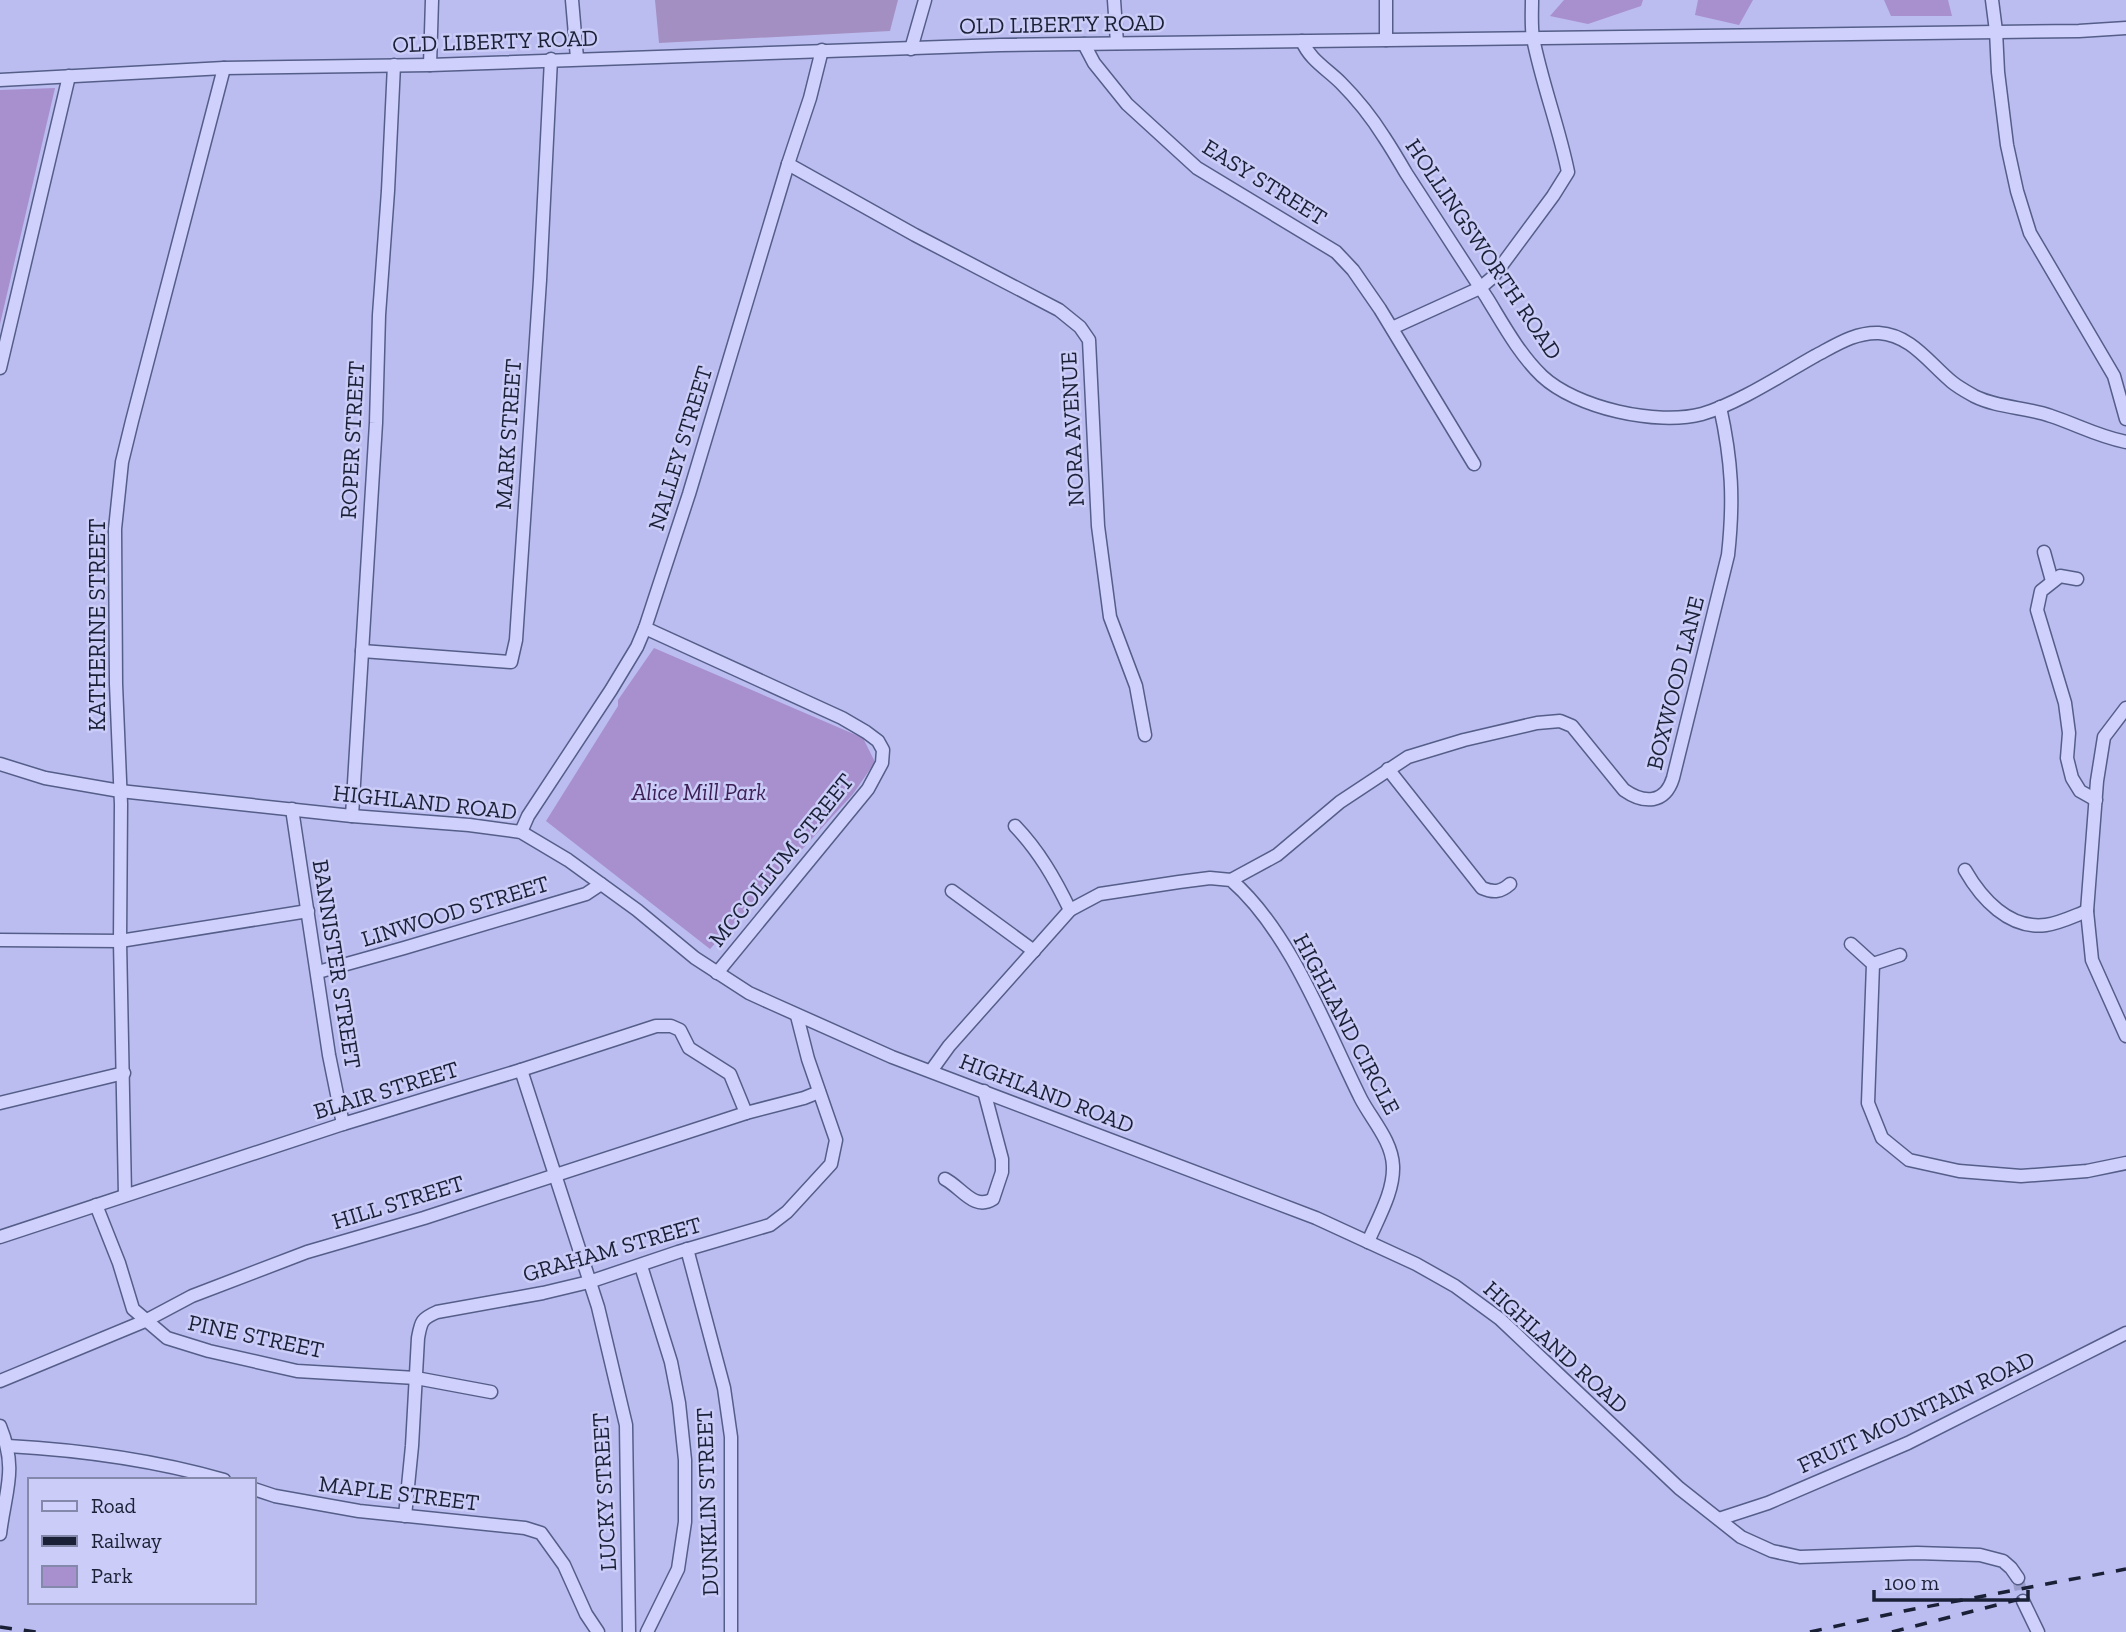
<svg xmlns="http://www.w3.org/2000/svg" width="2126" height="1632" font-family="'Zilla Slab',serif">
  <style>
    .green { fill: #a88fce }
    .cemetery { fill: #a48fc2 }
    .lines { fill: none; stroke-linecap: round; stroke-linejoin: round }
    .street-tunnel { stroke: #9b9ecb; stroke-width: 12; stroke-dasharray: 12 6; stroke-linecap: butt }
    .street-casing { stroke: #545e88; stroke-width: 15 }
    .street { stroke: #cfd0fb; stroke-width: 12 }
    .rail { stroke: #1a2136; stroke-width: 3.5; stroke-dasharray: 12 12; stroke-linecap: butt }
    .labels { text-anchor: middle; stroke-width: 5; stroke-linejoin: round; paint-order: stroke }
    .street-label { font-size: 23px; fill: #1a2136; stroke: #cbccf7 }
    .park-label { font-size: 23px; font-style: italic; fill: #3b1f54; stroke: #cbccf7 }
  </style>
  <rect width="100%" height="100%" fill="#bbbdf0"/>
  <g class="green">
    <path d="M1564,0H1643L1641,6L1588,24L1550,16Z"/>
    <path d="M1698,0H1753L1739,25L1695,15Z"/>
    <path d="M1884,0H1948L1952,16H1891Z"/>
    <path d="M55,88L0,324V90Z"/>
    <path d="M654,648L863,738L875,762L853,794L710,949L546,821L618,706V700Z"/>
  </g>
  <path class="cemetery" d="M655,0H898L890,31L659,43Z"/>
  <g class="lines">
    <path class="street-tunnel" d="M2018,1578L2023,1601"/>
    <g class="street-casing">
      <g id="street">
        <path d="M572,0L577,58"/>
        <path d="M1114,0L1117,43"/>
        <path d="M1386,0V40"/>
        <path d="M1992,0L1996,31L1998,72L2007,145L2017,191L2030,233L2114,376L2126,419"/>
        <path d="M1302,41C1310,60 1327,69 1341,83C1357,99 1372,118 1384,137C1392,149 1399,161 1406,173C1433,215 1460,256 1487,298C1503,324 1519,354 1542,376C1576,408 1657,426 1702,414C1737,404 1783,374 1815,356C1836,345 1855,332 1879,333C1911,335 1929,363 1952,382C1958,387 1967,392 1974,396C1998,408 2026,407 2051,416C2078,425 2097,436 2126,442"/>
        <path d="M1084,44L1094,63L1127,104L1197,168L1336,252L1353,270L1380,309L1474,464"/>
        <path d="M911,49L925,0"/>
        <path d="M430,65L432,0"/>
        <path d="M0,80L224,68L430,65L1000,45L2079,31L2126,28"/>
        <path d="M788,164L915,235L1059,310L1080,327L1089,340L1098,526L1110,617L1136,686L1145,735"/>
        <path d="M1392,328L1480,288L1493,277L1553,196L1568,172C1559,127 1542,84 1533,38C1531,26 1532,12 1532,0"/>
        <path d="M0,368L69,76"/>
        <path d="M2044,552L2052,581"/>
        <path d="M2077,579L2060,576L2041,591L2037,610L2065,703L2069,733L2067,758L2072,778L2080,791L2096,800"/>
        <path d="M645,628L842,718L866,732L878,741L883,750L882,763L868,789L717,973"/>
        <path d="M362,651L511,662L516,640L540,280L551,59"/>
        <path d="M2126,708L2104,737L2097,781L2087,911L2092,960L2126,1036"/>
        <path d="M0,764L45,778L120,791L352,816L469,825L521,832L568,860L637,910L695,958L749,993L771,1003L892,1057L1316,1218L1416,1264L1455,1286L1500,1319L1679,1488L1741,1537L1772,1551L1800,1557L1917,1553L1980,1555L2003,1561L2011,1568L2018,1578"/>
        <path d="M1388,769L1482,888C1494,893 1501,892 1510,884"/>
        <path d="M292,809L329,1055L343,1124"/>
        <path d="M352,816L376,423L379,315L388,191L394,65"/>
        <path d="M1015,826C1039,851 1055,879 1070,910"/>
        <path d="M521,832L528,816L611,690L637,647L645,628L689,494L788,164L810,98L822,50"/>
        <path d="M1965,870C1981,898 2009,930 2046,925C2060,923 2074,916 2087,911"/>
        <path d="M1231,880L1277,855L1340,802L1408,757L1464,740L1537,723L1560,721L1572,726L1624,790C1644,804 1665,804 1673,778L1728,555C1734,501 1732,461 1720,407"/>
        <path d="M952,891L1034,951"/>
        <path d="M0,940L120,941L308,911"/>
        <path d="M1851,944L1873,964L1868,1103L1882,1138L1909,1160L1959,1171L2021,1176L2087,1171L2126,1163"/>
        <path d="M1873,964L1900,955"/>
        <path d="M318,972L404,948L586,894L601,884"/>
        <path d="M521,1070L598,1307L626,1425L629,1632"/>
        <path d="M931,1071L949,1046L1070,910L1100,894L1179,882L1210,878L1231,880C1291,932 1326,1029 1361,1099C1372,1120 1392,1141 1393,1166C1394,1192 1378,1218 1368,1242"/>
        <path d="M0,1103L124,1073"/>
        <path d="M945,1179C962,1188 974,1211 993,1199L1002,1172V1159L984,1091"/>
        <path d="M125,1195L120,941L121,804L116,684L115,529L122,462L132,421L224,68"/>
        <path d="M96,1205L119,1263L133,1309L167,1338L209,1351L297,1371L416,1378L491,1392"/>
        <path d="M0,1237L343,1124L521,1070L656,1026H671L680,1030L689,1048L730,1074L746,1113"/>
        <path d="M687,1249L724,1388L731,1437V1632"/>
        <path d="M641,1266L671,1362L679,1403L685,1460V1522L678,1569L647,1632"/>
        <path d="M0,1381L145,1321L192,1296L307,1252L424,1218L746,1113L804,1098L819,1092"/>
        <path d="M0,1426C18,1470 5,1491 0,1534"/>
        <path d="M8,1446C81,1450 154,1460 224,1480"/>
        <path d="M254,1489L275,1496L359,1511L525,1528L541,1533L564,1565L586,1614L598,1632"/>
        <path d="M405,1516L412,1446L418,1338C421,1322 421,1319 437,1312L543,1293L589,1282L678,1252L770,1225L787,1212L831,1164L836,1140L808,1059L797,1016"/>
        <path d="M1719,1519L1768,1503L1908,1443L2126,1333"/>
        <path d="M2023,1601L2038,1632"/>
      </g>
    </g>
    <use href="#street" class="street"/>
    <g class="rail">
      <path d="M0,1627L36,1632"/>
      <path d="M1810,1632L1904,1611L2126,1569"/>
      <path d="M1892,1632L2020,1599"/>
    </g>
  </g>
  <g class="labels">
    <g class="street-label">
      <text transform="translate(1062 24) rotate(-1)" y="8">OLD LIBERTY ROAD</text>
      <text transform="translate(495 41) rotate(-2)" y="8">OLD LIBERTY ROAD</text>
      <text transform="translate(1265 182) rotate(32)" y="8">EASY STREET</text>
      <text transform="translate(1484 249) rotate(56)" y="8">HOLLINGSWORTH ROAD</text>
      <text transform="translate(1072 429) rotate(-93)" y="8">NORA AVENUE</text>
      <text transform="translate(508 434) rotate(-86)" y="8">MARK STREET</text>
      <text transform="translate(352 440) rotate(-87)" y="8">ROPER STREET</text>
      <text transform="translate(680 448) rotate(-73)" y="8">NALLEY STREET</text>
      <text transform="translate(97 625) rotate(-90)" y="8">KATHERINE STREET</text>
      <text transform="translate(1675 683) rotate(-76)" y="8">BOXWOOD LANE</text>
      <text transform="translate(425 802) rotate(6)" y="8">HIGHLAND ROAD</text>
      <text transform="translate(781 860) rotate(-51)" y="8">MCCOLLUM STREET</text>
      <text transform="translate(455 911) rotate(-17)" y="8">LINWOOD STREET</text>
      <text transform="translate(337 964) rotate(81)" y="8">BANNISTER STREET</text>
      <text transform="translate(1347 1024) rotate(62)" y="8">HIGHLAND CIRCLE</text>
      <text transform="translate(386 1090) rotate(-17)" y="8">BLAIR STREET</text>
      <text transform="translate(1047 1093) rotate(21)" y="8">HIGHLAND ROAD</text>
      <text transform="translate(398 1202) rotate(-17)" y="8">HILL STREET</text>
      <text transform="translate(612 1249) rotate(-16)" y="8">GRAHAM STREET</text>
      <text transform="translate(256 1336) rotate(12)" y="8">PINE STREET</text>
      <text transform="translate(1556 1347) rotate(42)" y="8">HIGHLAND ROAD</text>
      <text transform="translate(1916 1412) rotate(-25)" y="8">FRUIT MOUNTAIN ROAD</text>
      <text transform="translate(604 1492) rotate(-93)" y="8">LUCKY STREET</text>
      <text transform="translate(399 1493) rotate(7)" y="8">MAPLE STREET</text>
      <text transform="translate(707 1502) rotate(-92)" y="8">DUNKLIN STREET</text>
    </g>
    <g class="park-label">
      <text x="699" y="800">Alice Mill Park</text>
    </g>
  </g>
  <rect x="28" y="1478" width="228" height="126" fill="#cbccf7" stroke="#8488aa" stroke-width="2"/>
  <rect x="42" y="1501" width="35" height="10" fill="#cfd0fb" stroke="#8488aa" stroke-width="2"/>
  <text x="91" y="1513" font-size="21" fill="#1a2136">Road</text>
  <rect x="42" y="1536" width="35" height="10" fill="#1a2136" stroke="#8488aa" stroke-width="2"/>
  <text x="91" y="1548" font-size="21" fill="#1a2136">Railway</text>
  <rect x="42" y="1566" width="35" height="21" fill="#a88fce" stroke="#8488aa" stroke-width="2"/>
  <text x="91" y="1583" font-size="21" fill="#1a2136">Park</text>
  <path d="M1874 1590v10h154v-10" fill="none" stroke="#1a2136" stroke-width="3.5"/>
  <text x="1884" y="1590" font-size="21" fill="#1a2136" stroke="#cbccf7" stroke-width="5" paint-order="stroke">100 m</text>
</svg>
